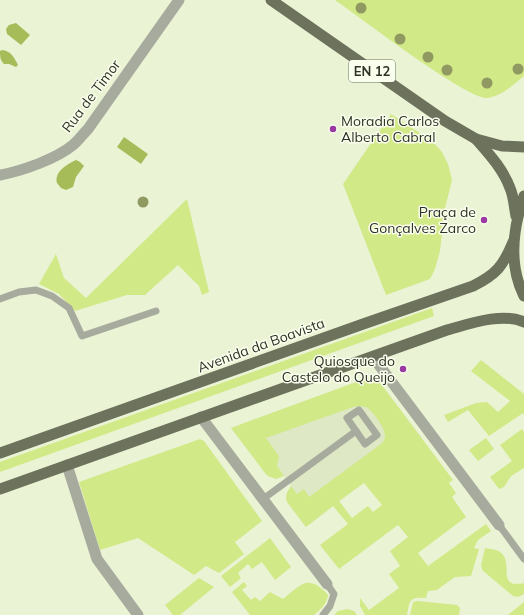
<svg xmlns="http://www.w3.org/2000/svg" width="524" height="615" font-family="Mulish,sans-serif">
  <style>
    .built { fill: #dee8c4 }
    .green { fill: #d1e986; fill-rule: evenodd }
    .water { fill: #a6bc59 }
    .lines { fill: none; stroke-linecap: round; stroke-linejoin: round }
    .service { stroke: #a7ab9e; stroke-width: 7 }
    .minor { stroke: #a7ab9e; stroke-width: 11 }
    .primary { stroke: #6c725c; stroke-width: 11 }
    .tree { fill: #8f9961 }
    .poi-dot { fill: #9939a1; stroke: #faffed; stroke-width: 1.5 }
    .labels { text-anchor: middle; stroke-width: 3; stroke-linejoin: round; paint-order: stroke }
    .shield { fill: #faffed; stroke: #6c7062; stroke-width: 1 }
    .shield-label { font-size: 13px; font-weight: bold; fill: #2f3227 }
    .street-label { font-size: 14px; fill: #2f3227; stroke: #faffed }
    .poi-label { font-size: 14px; fill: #2f3227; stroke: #faffed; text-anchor: end }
  </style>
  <rect width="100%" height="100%" fill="#ebf3d5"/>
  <path class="built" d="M370,377H373L378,380L422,438L306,527L287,502L286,495L291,486L284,476L276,479L268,476L231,428Z"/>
  <g class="green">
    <path d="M335,0H524V76C513,85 502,96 487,98C468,100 358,16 335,0Z"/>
    <path d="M391,114L432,141L442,152L448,164L452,180L445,208L440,251L435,269L430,279L386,295L343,184Z"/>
    <path d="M187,199L209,292L202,295L199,286L178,265L145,295H127L75,311L59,294L39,284L56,254L64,278L86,298Z"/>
    <path d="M432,308L434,316L0,472V462Z"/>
    <path d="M481,360L524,394V415L523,413L489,436L468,410L448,422L444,415L476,403L487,402L498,412L510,401L471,371Z"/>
    <path d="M370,377H373L378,380L453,480L449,483L456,493L452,497L466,517L418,553L428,566L486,524L491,531L478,540L474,548L479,549L471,576L455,577L437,590L428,591L426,598C409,597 410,600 407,615H365L360,606V598L369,610L399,588L389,574L400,566L390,551L408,537L398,525L339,569L320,545L348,524L333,506L306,527L287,502C285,495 287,492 291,486L297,494L304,489L309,497L381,444C383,442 385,439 385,436C386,429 372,410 366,407C362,406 357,406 353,407L266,438L279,456L277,466L284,476L276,479L268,476L265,473L231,428ZM364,483L382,505L373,512L368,506L352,518L339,501Z"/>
    <path d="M522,429L524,432V468L511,476L504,487L499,489L490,477L512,461L500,445Z"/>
    <path d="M486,438L494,449L478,461L469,450Z"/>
    <path d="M200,439L204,441L262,521L235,542L244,554L219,573L206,566L194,575L138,538L100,550L79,482Z"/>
    <path d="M270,538L291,567L275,580L262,562L252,569L248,564L238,573L241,578L230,587L221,576Z"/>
    <path d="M485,548C490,549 496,549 500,552C515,562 495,589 524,583V594L518,597L513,596L482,570L481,565Z"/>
    <path d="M199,578L214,587L180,615H173L165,605Z"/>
    <path d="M244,582L247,586L242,590L251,600L255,597L260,601L270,592L283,599C301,585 308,573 328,595C327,604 321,609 314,615H250L232,592Z"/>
    <path d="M418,601L457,605L460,608L459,615H410L413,602Z"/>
    <path d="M524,602V615H508Z"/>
    <path d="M347,609L354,611L357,615H334L338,611Z"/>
  </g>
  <g class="water">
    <path d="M16,23L30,35L21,45L7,34L6,29L9,25Z"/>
    <path d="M2,50C11,51 14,57 18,65L16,67L9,64H4C0,60 0,56 0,51Z"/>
    <path d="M124,137L148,154L141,164L117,147Z"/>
    <path d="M76,160L80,162L84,166L76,177L73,187L66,190L61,188L57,183C54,172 67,164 76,160Z"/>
  </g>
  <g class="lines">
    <g class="service">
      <path d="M0,299L19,292L36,290L52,296L69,308L82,336L156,311"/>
      <path d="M359,410L377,435L365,444L347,418Z"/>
      <path d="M263,499L356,431"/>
      <path d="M499,525L524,559"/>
      <path d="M323,615L330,606L334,594L327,584"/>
    </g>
    <g class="minor">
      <path d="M0,175C22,171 56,159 73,145C78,141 83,134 88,129L179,0"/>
      <path d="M373,357L499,525"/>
      <path d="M201,417L327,584"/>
      <path d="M67,465L97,559L138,615"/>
    </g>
    <g class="primary">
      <path d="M271,0L445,121L476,139L502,146L524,147"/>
      <path d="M476,139C489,154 503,169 510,188C514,197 514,207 516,216"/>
      <path d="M524,196C513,228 508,264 524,296"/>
      <path d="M0,453L366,323L473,286C497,274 503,266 513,242"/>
      <path d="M0,489L447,330C469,324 502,312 524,322"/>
    </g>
  </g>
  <g class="tree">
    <circle cx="361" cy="8" r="5.5"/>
    <circle cx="400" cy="39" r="5.5"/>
    <circle cx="428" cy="57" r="5.5"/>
    <circle cx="518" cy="69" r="5.5"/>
    <circle cx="447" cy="70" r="5.5"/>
    <circle cx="487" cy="83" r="5.5"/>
    <circle cx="143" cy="202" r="5.5"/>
  </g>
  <g class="poi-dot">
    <circle cx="333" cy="129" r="4"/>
    <circle cx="484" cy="220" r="4"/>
    <circle cx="403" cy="369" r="4"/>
  </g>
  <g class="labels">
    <rect class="shield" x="349" y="60" width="46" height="22" rx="3"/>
    <g class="shield-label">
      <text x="372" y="76">EN 12</text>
    </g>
    <g class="street-label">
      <text transform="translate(91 96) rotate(-53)" y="5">Rua de Timor</text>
      <text transform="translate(261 345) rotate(-20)" y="5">Avenida da Boavista</text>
    </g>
    <g class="poi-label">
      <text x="341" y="126" text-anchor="start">Moradia Carlos<tspan x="341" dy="16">Alberto Cabral</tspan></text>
      <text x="476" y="217">Praça de<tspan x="476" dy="16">Gonçalves Zarco</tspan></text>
      <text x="395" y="366">Quiosque do<tspan x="395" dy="16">Castelo do Queijo</tspan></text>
    </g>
  </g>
</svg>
